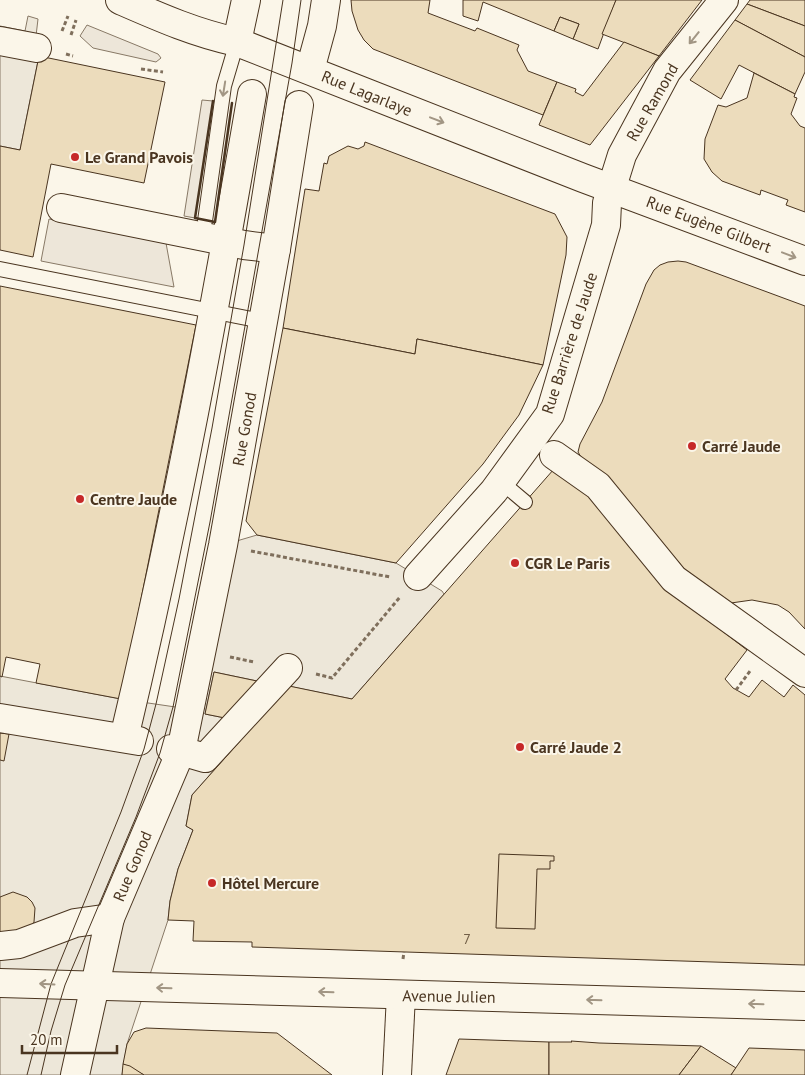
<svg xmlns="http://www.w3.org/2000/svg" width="805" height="1075" font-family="'PT Sans',sans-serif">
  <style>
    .green { fill: #ede6d9; stroke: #887966 }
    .parking { fill: #ede7d9; stroke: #887966; fill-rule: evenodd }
    .building { fill: #ecdcbc; stroke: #4a3520 }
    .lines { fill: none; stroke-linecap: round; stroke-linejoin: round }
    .lane-casing { stroke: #4a3520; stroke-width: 16 }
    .street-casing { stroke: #4a3520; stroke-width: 30 }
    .secondary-casing { stroke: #4a3520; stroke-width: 30 }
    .path { stroke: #7f6f5c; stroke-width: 3; stroke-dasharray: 4 2.5; stroke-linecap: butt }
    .lane { stroke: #fbf6e9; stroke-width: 14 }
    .street { stroke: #fbf6e9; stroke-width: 28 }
    .secondary { stroke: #fbf6e9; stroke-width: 28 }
    .tram { stroke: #4a3520; stroke-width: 1 }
    .wall { stroke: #4a3520; stroke-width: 2.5 }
    .oneway { stroke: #a29684 }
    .poi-dot { fill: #c62828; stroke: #fbf6e9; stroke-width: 2 }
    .labels { text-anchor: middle; stroke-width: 4; stroke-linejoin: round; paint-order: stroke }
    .number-label { font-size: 14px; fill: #725f47 }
    .street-label { font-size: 16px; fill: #4a3520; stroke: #fbf6e9 }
    .poi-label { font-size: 16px; font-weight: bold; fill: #4a3520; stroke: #fbf6e9; text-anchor: start }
  </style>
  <rect width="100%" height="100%" fill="#fbf6e9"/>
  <g class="green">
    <path d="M87,25L158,54L161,58L156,62L93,48L80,36Z"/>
    <path d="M202,100L213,101L195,218L184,216Z"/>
    <path d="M49,219L166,243L174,287L41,261Z"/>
  </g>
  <g class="parking">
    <path d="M28,16L38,19L36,36L42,41L20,150L0,146V26L25,31Z"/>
    <path d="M257,535L396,563L442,591L444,594L352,699L288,686L192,795L186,826L193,830L178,869L170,901L168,920L127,1044L122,1075H0V676L121,699L189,709L223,545ZM214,672L257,681L225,718L205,714Z"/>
  </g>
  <g class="building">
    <path d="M351,0H430L428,13L475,31L477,28L519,45L517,50L528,71L557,82L543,115L373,49L364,40L358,30L352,11Z"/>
    <path d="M463,0H616L598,49L573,39L579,24L560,17L554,31L483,2L478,21L463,16Z"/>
    <path d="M616,0H702L659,56L602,34Z"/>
    <path d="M750,0H805V26L747,4Z"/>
    <path d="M747,4L805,26V57L735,20Z"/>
    <path d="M560,17L579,24L573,39L554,31Z"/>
    <path d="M735,20L805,57V72L795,94L739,65L721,99L690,80Z"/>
    <path d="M624,42L659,56L590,145L539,125L557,82L576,89L575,92L583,96Z"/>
    <path d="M39,56L165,82L144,183L51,164L33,257L0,250V146L20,150Z"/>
    <path d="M754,73L795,94L794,97L797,98L791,114L800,126L805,128V212L786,205L788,200L761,190L760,195L722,181L712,172L704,159L705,139L718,105L726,107L747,98Z"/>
    <path d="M365,142L555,214L567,237L566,255L543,365L417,339L415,354L283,328L305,189L319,191L324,163L327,164L329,156L348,146L358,149L364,146Z"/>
    <path d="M678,261L686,262L805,306V629L789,612L778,605L752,600L731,603L686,571L608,478L581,457L578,452L580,444L602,402L646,284L654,270L660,265L668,262Z"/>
    <path d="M0,286L196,325L121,699L36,683L40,664L6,657L2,677L0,676Z"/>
    <path d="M283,328L415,354L417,339L543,365L519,415L483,464L396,563L257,535L246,521Z"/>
    <path d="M554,469L586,492L670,591L747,650L725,679L733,688L749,697L762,680L784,697L793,685L805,695V965L252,947V942L193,941L194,921L168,920L170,901L178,869L193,830L186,826L192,795L289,686L352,699Z"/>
    <path d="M214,672L257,681L225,718L205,714Z"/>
    <path d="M0,733L9,734L4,761L0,760Z"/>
    <path d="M499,854L554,856V861H550V869H537L535,929L496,928Z"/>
    <path d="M13,892L27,897L32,902L35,908L34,922L31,929L4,934L0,932V897Z"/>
    <path d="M146,1028L277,1033L332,1075H144L123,1064L127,1044L134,1032Z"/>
    <path d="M459,1039L549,1042V1075H446Z"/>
    <path d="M571,1041L599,1043L701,1046L679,1075H549V1042H572Z"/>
    <path d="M701,1046L736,1068L731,1075H679Z"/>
    <path d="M749,1048L805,1050V1075H731Z"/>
    <path d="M123,1064L130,1066L144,1075H122Z"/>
  </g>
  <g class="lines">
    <g class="lane-casing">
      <g id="lane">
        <path d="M205,221L224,86L237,42"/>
        <path d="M0,269L262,321"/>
        <path d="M500,481L525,502"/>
      </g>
    </g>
    <g class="street-casing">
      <g id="street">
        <path d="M0,41L37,48"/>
        <path d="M61,208L244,245L276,249"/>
        <path d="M554,455L598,486L674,579L805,673"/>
        <path d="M418,576L494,491L550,414L606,225L607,203L622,155L667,71L724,0"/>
        <path d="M0,718L139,741"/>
        <path d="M124,738C175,525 215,309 252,94"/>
        <path d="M171,749L181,751L223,545L276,249L299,105"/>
        <path d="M0,946L19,944L75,923L110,918"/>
        <path d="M75,1075L110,918L181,751L205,758L288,668"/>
        <path d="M397,1075L401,995"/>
      </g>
    </g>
    <g class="secondary-casing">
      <g id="secondary">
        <path d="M120,0C159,17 195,33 237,42L583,178L805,261"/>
        <path d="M237,42L246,0"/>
        <path d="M310,70L322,26L326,0"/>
        <path d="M0,983L805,1006"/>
      </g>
    </g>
    <g class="path">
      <path d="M62,31L68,16"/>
      <path d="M71,35L76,20"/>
      <path d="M66,54L73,56"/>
      <path d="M141,69L163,72"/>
      <path d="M251,551L390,577"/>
      <path d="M230,657L254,662"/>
      <path d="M316,674L332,678L400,597"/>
      <path d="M736,690L750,671"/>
      <path d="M403,959L404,952"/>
    </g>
    <use href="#lane" class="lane"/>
    <use href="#street" class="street"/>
    <use href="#secondary" class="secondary"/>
    <g class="tram">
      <path d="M27,1075L51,984L121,812L144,749L156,704L179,599L212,428L244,245L283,0"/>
      <path d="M41,1075L51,1031L65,985L136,817L160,753L173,707L210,522L292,63L301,0"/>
    </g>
    <path class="wall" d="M213,101L195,218L215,222L232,103"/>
  </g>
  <defs><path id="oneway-shaft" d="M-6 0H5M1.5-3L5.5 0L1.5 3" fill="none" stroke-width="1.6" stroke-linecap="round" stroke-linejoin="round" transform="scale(1.25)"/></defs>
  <g class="oneway">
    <use href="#oneway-shaft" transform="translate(694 38) rotate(129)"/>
    <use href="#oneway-shaft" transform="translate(224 89) rotate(99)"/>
    <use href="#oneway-shaft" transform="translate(437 120) rotate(21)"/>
    <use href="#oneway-shaft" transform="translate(789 255) rotate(21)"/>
    <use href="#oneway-shaft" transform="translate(47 984) rotate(-177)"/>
    <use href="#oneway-shaft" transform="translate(164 988) rotate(-178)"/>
    <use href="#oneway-shaft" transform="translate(326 992) rotate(-178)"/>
    <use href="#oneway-shaft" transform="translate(594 1000) rotate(-178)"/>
    <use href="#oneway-shaft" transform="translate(756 1004) rotate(-178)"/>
  </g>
  <g class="poi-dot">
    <circle cx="75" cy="157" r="5"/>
    <circle cx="692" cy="446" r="5"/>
    <circle cx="80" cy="499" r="5"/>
    <circle cx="515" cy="563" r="5"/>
    <circle cx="520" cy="747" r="5"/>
    <circle cx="212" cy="883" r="5"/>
  </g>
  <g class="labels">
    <g class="number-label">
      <text x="467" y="944">7</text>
    </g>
    <g class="street-label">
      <text transform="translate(367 93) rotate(22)" y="6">Rue Lagarlaye</text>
      <text transform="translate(652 102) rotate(-60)" y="6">Rue Ramond</text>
      <text transform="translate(709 224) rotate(21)" y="6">Rue Eugène Gilbert</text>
      <text transform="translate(569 343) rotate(-72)" y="6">Rue Barrière de Jaude</text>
      <text transform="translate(244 429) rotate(-80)" y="6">Rue Gonod</text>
      <text transform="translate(132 866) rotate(-67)" y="6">Rue Gonod</text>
      <text transform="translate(449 996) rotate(1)" y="6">Avenue Julien</text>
    </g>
    <g class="poi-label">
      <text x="85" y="163">Le Grand Pavois</text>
      <text x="702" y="452">Carré Jaude</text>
      <text x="90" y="505">Centre Jaude</text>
      <text x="525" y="569">CGR Le Paris</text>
      <text x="530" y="753">Carré Jaude 2</text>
      <text x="222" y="889">Hôtel Mercure</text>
    </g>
  </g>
  <path d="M22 1045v8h95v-8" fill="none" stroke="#4a3520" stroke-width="2.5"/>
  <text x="30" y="1045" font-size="15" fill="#4a3520" stroke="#fbf6e9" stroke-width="4" paint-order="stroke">20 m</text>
</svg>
